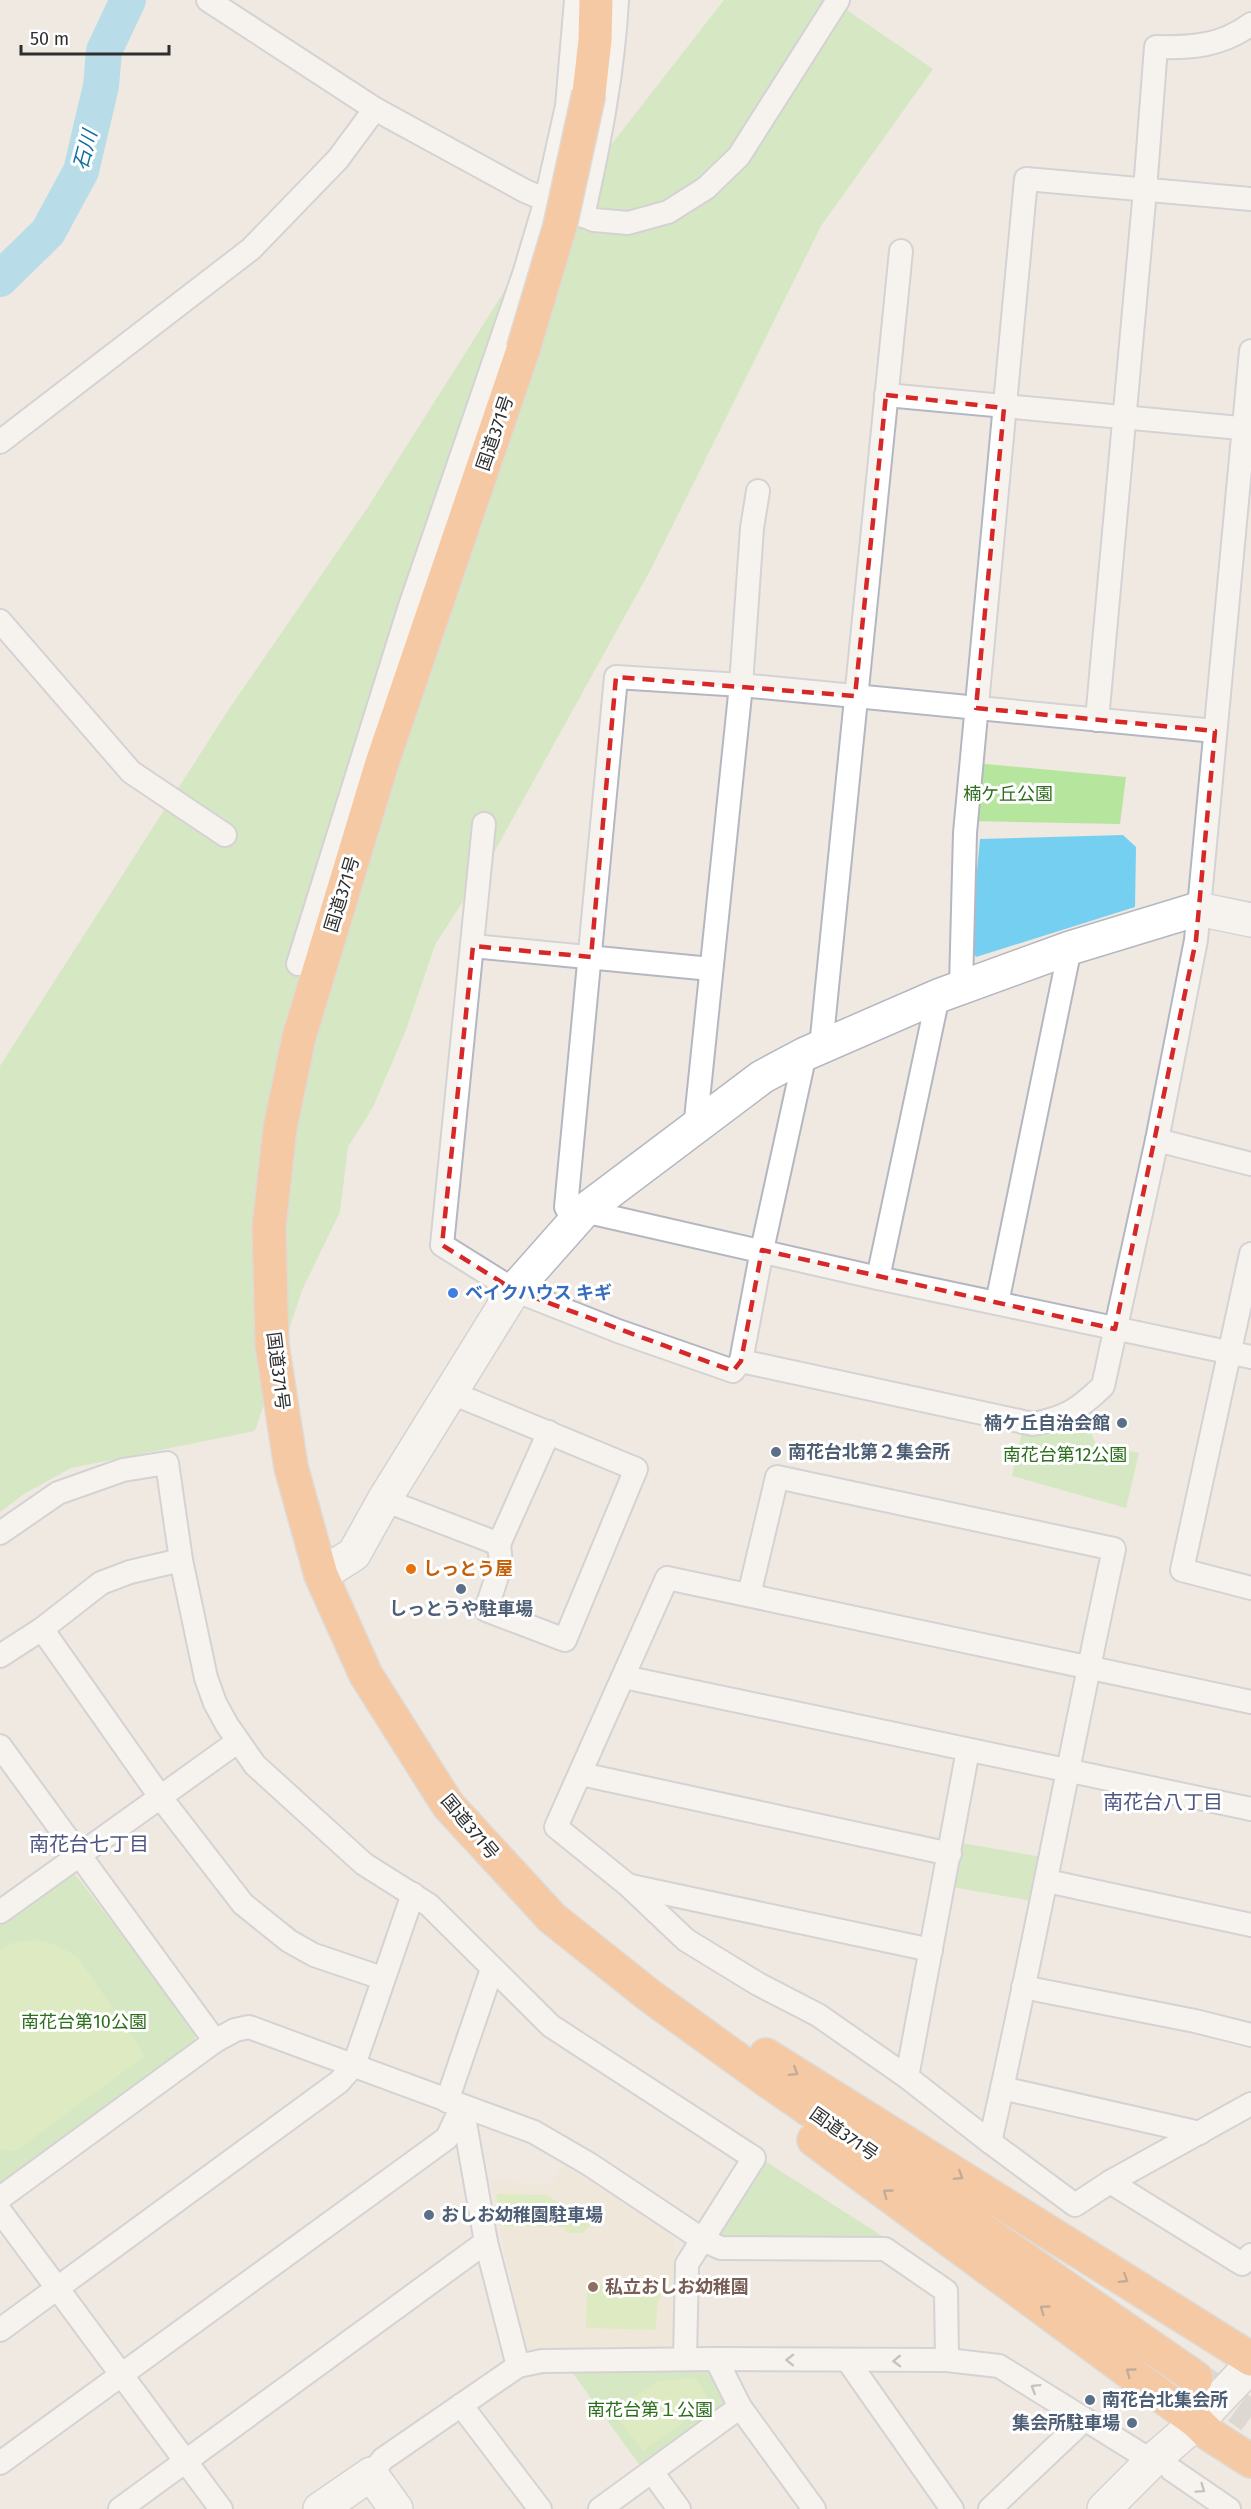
<svg xmlns="http://www.w3.org/2000/svg" width="1251" height="2509" font-family="'Fira Sans','Noto Sans JP',sans-serif">
  <style>
    .education { fill: #f0e6d1 }
    .green { fill: #b6e59e }
    .pitch { fill: #c9ec9a }
    .water { fill: #75cff0 }
    .lines { fill: none; stroke-linecap: round; stroke-linejoin: round }
    .river { stroke: #75cff0; stroke-width: 36 }
    .highway-tunnel { stroke: #c8c4bd; stroke-width: 33; stroke-dasharray: 33 16; stroke-linecap: butt }
    .street-casing { stroke: #b4b7c1; stroke-width: 26 }
    .secondary-casing { stroke: #b4b7c1; stroke-width: 36 }
    .highway-casing { stroke: #c9c9c9; stroke-width: 36 }
    .street { stroke: #fff; stroke-width: 22 }
    .secondary { stroke: #fff; stroke-width: 33 }
    .highway { stroke: #ffa35c; stroke-width: 33 }
    .highway-bridge-casing { stroke: #c9c9c9; stroke-width: 36; stroke-linecap: butt }
    .highway-bridge { stroke: #ffa35c; stroke-width: 33 }
    .oneway { stroke: #8c6343 }
    .oneway2 { stroke: #969696 }
    .marked { fill: none; stroke: #d62828; stroke-width: 4.5; stroke-dasharray: 12 8; stroke-linejoin: round }
    .shop-dot { fill: #3f7fe0; stroke: #fff; stroke-width: 2 }
    .service-dot { fill: #5c6f8a; stroke: #fff; stroke-width: 2 }
    .food-dot { fill: #e8710a; stroke: #fff; stroke-width: 2 }
    .education-dot { fill: #8d6e63; stroke: #fff; stroke-width: 2 }
    .labels { text-anchor: middle; stroke-width: 6; stroke-linejoin: round; paint-order: stroke }
    .street-label { font-size: 18px; fill: #2e2e2e; stroke: #fff }
    .park-label { font-size: 18px; fill: #2c6e1b; stroke: #fff }
    .shop-label { font-size: 18px; font-weight: bold; fill: #366cbe; stroke: #fff; text-anchor: start }
    .service-label { font-size: 18px; font-weight: bold; fill: #4e5e75; stroke: #fff; text-anchor: start }
    .food-label { font-size: 18px; font-weight: bold; fill: #c56008; stroke: #fff; text-anchor: start }
    .education-label { font-size: 18px; font-weight: bold; fill: #785e54; stroke: #fff; text-anchor: start }
    .water-label { font-size: 20px; font-style: italic; fill: #0d6fa3; stroke: #fff }
    .neighbourhood-label { font-size: 20px; fill: #4d5680; stroke: #fff }
  </style>
  <rect width="100%" height="100%" fill="#efe9e1"/>
  <path class="education" d="M566,2163L643,2211L675,2237V2337L663,2350L531,2351L524,2347L490,2180L548,2185Z"/>
  <g class="green">
    <path d="M724,0H832L933,69L821,226L652,567L492,856L435,945L406,1030L373,1107L348,1147L340,1212L303,1288L255,1431L71,1468L24,1494L0,1512V1066L227,712L368,507L536,241Z"/>
    <path d="M975,763L1126,777L1120,824L969,821Z"/>
    <path d="M1080,1409L1096,1444L1139,1453L1126,1508L1012,1476L1023,1428Z"/>
    <path d="M961,1843L1042,1857L1033,1901L952,1887Z"/>
    <path d="M74,1873L196,2031L194,2045L0,2187V1926Z"/>
    <path d="M760,2158L890,2241L725,2240L716,2231Z"/>
    <path d="M569,2368H700C713,2373 725,2391 725,2404L641,2467Z"/>
  </g>
  <g class="pitch">
    <path d="M33,1940C52,1943 65,1947 80,1960L145,2056L16,2151L0,2149V1949L13,1943Z"/>
    <path d="M496,2194L547,2195L591,2224L583,2233H567L565,2227L501,2226Z"/>
    <path d="M587,2285H664L657,2306L656,2330L586,2328Z"/>
    <path d="M695,2378L711,2402L643,2451L613,2413L657,2381Z"/>
  </g>
  <path class="water" d="M1123,835L1136,847L1135,907L976,957L970,946L980,839Z"/>
  <g class="lines">
    <path class="river" d="M0,279L48,232L81,171L101,86L104,51L128,0"/>
    <path class="highway-tunnel" d="M1198,2379L1251,2417"/>
    <g class="street-casing">
      <g id="street">
        <path d="M208,0L375,109L525,191L594,220L628,223L668,212L706,188L739,156L838,0"/>
        <path d="M583,216C599,144 613,74 617,0"/>
        <path d="M886,395L1251,429"/>
        <path d="M0,442L251,249L338,159L375,109"/>
        <path d="M0,621L131,772L225,835"/>
        <path d="M1097,720L1145,190L1156,47C1191,48 1222,46 1251,24"/>
        <path d="M484,824L442,1245L514,1290L618,1331L733,1371L741,1361L762,1250L805,1054"/>
        <path d="M473,946L711,969"/>
        <path d="M298,964L410,606L525,271L546,200L567,106L576,0"/>
        <path d="M961,986L965,833L1026,179L1251,199"/>
        <path d="M821,1047L901,251"/>
        <path d="M695,1129L741,685L752,528L758,491"/>
        <path d="M1157,1140L1251,1164"/>
        <path d="M584,1211L878,1278L1251,1357"/>
        <path d="M574,1222L566,1207L616,677L741,685L1215,731"/>
        <path d="M1251,1254L1182,1570L1251,1588"/>
        <path d="M878,1278L938,996"/>
        <path d="M997,1303L1070,948"/>
        <path d="M741,1361L1033,1424C1066,1418 1079,1409 1103,1386L1157,1140L1196,940L1251,351"/>
        <path d="M384,1500L499,1544L501,1564L486,1610L565,1640L636,1469L452,1393"/>
        <path d="M0,1533L58,1493L123,1470L167,1463L181,1560L206,1678L215,1703L227,1725L255,1765L364,1864L429,1905L551,2026L754,2158L687,2264L685,2359"/>
        <path d="M499,1544L549,1432"/>
        <path d="M749,1595L777,1477L1114,1549C1071,1747 1035,1945 990,2142"/>
        <path d="M42,1629L161,1798L243,1904L289,1941L314,1955L382,1978"/>
        <path d="M0,1656L42,1629L101,1583L130,1572L181,1560"/>
        <path d="M624,1677L1251,1809"/>
        <path d="M1251,1702L667,1578L556,1827L629,1886L686,1940L758,1984L818,2015L907,2077L990,2142L1075,2205L1110,2182L1251,2104"/>
        <path d="M0,1746L215,2041"/>
        <path d="M581,1774L950,1854"/>
        <path d="M1047,1881L1251,1925"/>
        <path d="M631,1886L931,1950"/>
        <path d="M0,1912L237,1742"/>
        <path d="M1023,1987L1195,2021L1251,2035"/>
        <path d="M907,2077L968,1750"/>
        <path d="M1002,2088L1200,2133"/>
        <path d="M447,2101L492,1969"/>
        <path d="M462,2106L486,2242L518,2366"/>
        <path d="M1110,2182L1242,2264L1251,2255"/>
        <path d="M0,2198L215,2041L235,2030L249,2027L534,2132L589,2164L703,2240L721,2248L885,2249L946,2291L947,2360"/>
        <path d="M0,2211L221,2509"/>
        <path d="M0,2330L339,2082L354,2065L413,1894"/>
        <path d="M716,2359L740,2407L814,2509"/>
        <path d="M848,2361L952,2509"/>
        <path d="M461,2405L540,2509"/>
        <path d="M0,2463L447,2138L462,2106"/>
        <path d="M1172,2470L1229,2509"/>
        <path d="M652,2472L679,2509"/>
        <path d="M371,2474L383,2459L518,2366L542,2361L716,2359L947,2360L999,2366L1152,2461"/>
        <path d="M120,2509L486,2242"/>
        <path d="M600,2509L740,2407"/>
        <path d="M990,2509L1084,2420"/>
      </g>
    </g>
    <g class="secondary-casing">
      <g id="secondary">
        <path d="M321,1575L354,1554L384,1500L514,1290L584,1211L762,1077L805,1054L938,996L1070,948L1198,909L1251,920"/>
        <path d="M320,2509L371,2474L396,2509"/>
        <path d="M1104,2509L1152,2461L1197,2422L1251,2365"/>
      </g>
    </g>
    <g class="highway-casing">
      <g id="highway">
        <path d="M589,93L595,40L596,0"/>
        <path d="M523,350L382,763L299,1037L280,1128L269,1227L272,1345L291,1467L321,1575L366,1675L448,1805L552,1918L650,1996L765,2079L1196,2378"/>
        <path d="M766,2055L1251,2359"/>
        <path d="M814,2140L1197,2422L1209,2434L1251,2461"/>
      </g>
    </g>
    <use href="#street" class="street"/>
    <use href="#secondary" class="secondary"/>
    <use href="#highway" class="highway"/>
    <g class="highway-bridge-casing">
      <path id="highway-bridge" d="M523,350L560,226L589,93"/>
    </g>
    <use href="#highway-bridge" class="highway-bridge"/>
  </g>
  <defs><path id="oneway-chevron" d="M-2-3.5L2.5 0L-2 3.5" fill="none" stroke-width="1.6" stroke-linecap="round" stroke-linejoin="round" transform="scale(1.5)"/></defs>
  <g class="oneway">
    <use href="#oneway-chevron" transform="translate(794 2072) rotate(32)"/>
    <use href="#oneway-chevron" transform="translate(959 2176) rotate(32)"/>
    <use href="#oneway-chevron" transform="translate(887 2193) rotate(-144)"/>
    <use href="#oneway-chevron" transform="translate(1124 2279) rotate(32)"/>
    <use href="#oneway-chevron" transform="translate(1044 2309) rotate(-144)"/>
    <use href="#oneway-chevron" transform="translate(1130 2372) rotate(-144)"/>
  </g>
  <g class="oneway2">
    <use href="#oneway-chevron" transform="translate(790 2360) rotate(-179)"/>
    <use href="#oneway-chevron" transform="translate(897 2361) rotate(179)"/>
    <use href="#oneway-chevron" transform="translate(1035 2388) rotate(-148)"/>
    <use href="#oneway-chevron" transform="translate(1201 2489) rotate(35)"/>
  </g>
  <path d="M0 0H1251V2509H0ZM886,395L1004,408L976,708L1215,731L1196,940L1115,1329L762,1250L741,1361L733,1371L514,1290L442,1245L473,946L591,957L616,677L855,696Z" fill="#efe9e1" fill-opacity=".55" fill-rule="evenodd"/>
  <path class="marked" d="M886,395L1004,408L976,708L1215,731L1196,940L1115,1329L762,1250L741,1361L733,1371L514,1290L442,1245L473,946L591,957L616,677L855,696Z"/>
  <circle class="shop-dot" cx="453" cy="1293" r="6"/>
  <g class="service-dot">
    <circle cx="1122" cy="1423" r="6"/>
    <circle cx="776" cy="1452" r="6"/>
    <circle cx="461" cy="1589" r="6"/>
    <circle cx="429" cy="2215" r="6"/>
    <circle cx="1090" cy="2400" r="6"/>
    <circle cx="1132" cy="2423" r="6"/>
  </g>
  <circle class="food-dot" cx="411" cy="1569" r="6"/>
  <circle class="education-dot" cx="593" cy="2287" r="6"/>
  <g class="labels">
    <g class="street-label">
      <text transform="translate(495 433) rotate(-71)" y="6">国道371号</text>
      <text transform="translate(342 894) rotate(-73)" y="6">国道371号</text>
      <text transform="translate(278 1371) rotate(83)" y="6">国道371号</text>
      <text transform="translate(470 1827) rotate(50)" y="6">国道371号</text>
      <text transform="translate(844 2134) rotate(35)" y="6">国道371号</text>
    </g>
    <g class="park-label">
      <text x="1008" y="800">楠ケ丘公園</text>
      <text x="1065" y="1461">南花台第12公園</text>
      <text x="84" y="2028">南花台第10公園</text>
      <text x="650" y="2416">南花台第１公園</text>
    </g>
    <g class="shop-label">
      <text x="465" y="1299">ベイクハウス キギ</text>
    </g>
    <g class="service-label">
      <text x="1110" y="1429" text-anchor="end">楠ケ丘自治会館</text>
      <text x="788" y="1458">南花台北第２集会所</text>
      <text x="461" y="1615" text-anchor="middle">しっとうや駐車場</text>
      <text x="441" y="2221">おしお幼稚園駐車場</text>
      <text x="1102" y="2406">南花台北集会所</text>
      <text x="1120" y="2429" text-anchor="end">集会所駐車場</text>
    </g>
    <g class="food-label">
      <text x="423" y="1575">しっとう屋</text>
    </g>
    <g class="education-label">
      <text x="605" y="2293">私立おしお幼稚園</text>
    </g>
    <g class="water-label">
      <text transform="translate(85 150) rotate(-75)" y="7">石川</text>
    </g>
    <g class="neighbourhood-label">
      <text x="1163" y="1809">南花台八丁目</text>
      <text x="89" y="1851">南花台七丁目</text>
    </g>
  </g>
  <path d="M21 45v9h148v-9" fill="none" stroke="#2e2e2e" stroke-width="3"/>
  <text x="30" y="45" font-size="18" fill="#2e2e2e" stroke="#ffffff" stroke-width="4.5" paint-order="stroke">50 m</text>
</svg>
